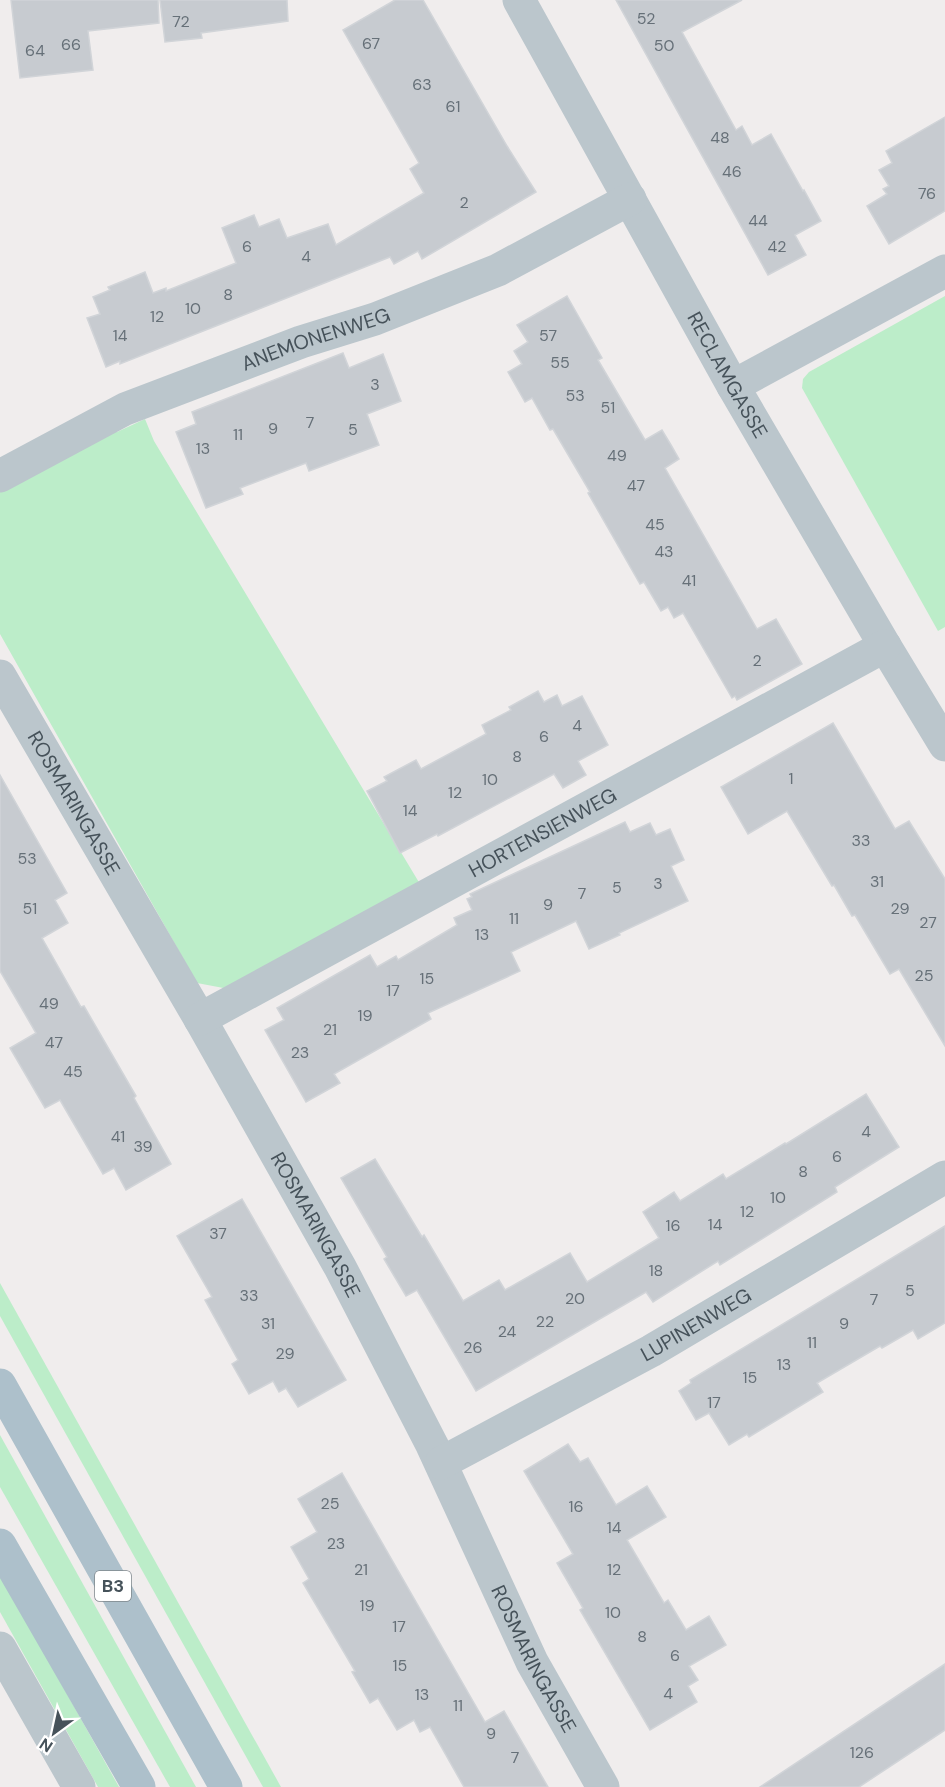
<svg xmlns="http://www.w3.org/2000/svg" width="945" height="1787" font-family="'DM Sans',sans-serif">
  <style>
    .green { fill: #bcedc9 }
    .building { fill: #c7cbd0; stroke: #d1d4d8; stroke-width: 1.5 }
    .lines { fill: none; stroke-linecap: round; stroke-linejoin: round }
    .street { stroke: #bbc6cc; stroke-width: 33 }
    .primary { stroke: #adc0cb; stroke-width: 33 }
    .labels { text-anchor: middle; stroke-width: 4.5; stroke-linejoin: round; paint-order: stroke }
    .number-label { font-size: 16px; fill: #667078 }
    .shield { fill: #fff; stroke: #7e868c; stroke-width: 1.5 }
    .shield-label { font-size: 18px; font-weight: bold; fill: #46525a }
    .street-label { font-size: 20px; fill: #46525a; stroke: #fff }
  </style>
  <rect width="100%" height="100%" fill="#f0eded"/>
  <g class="green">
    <path d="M945,296V627L938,631L802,388L803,379L809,372Z"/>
    <path d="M145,419L154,441L420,884L234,990L197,983L0,634V489L111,427L117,432Z"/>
    <path d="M0,1283L281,1787H263L0,1316Z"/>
    <path d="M0,1435L196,1787H170L0,1487Z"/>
    <path d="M0,1574L119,1787H98L0,1612Z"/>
  </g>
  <g class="building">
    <path d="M11,0H158L159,23L88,31L93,70L20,78Z"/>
    <path d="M160,0H287L288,21L201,33L202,38L165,42Z"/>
    <path d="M395,0H423L507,146L536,192L422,259L418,251L394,264L390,257L120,364V361L106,367L87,318L100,314L93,297L110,290L108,287L145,272L153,293L166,288V291L236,263L222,228L254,215L259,227L279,219L287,238L328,224L336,245L424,193L410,169L419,163L343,30Z"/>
    <path d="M616,0H742L682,32L736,130L742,126L752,145L771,134L803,191L804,190L821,221L795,235L806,255L768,275Z"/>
    <path d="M945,117V211L889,244L867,206L887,194L883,189L889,186L879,170L892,163L886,151Z"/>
    <path d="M567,296L602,358L598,360L645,440L662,430L671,445L679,459L665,468L757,629L776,619L802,664L737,700L735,696L732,698L683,613L674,618L668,607L661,611L644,582L640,584L588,493L590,492L553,429L550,430L532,398L525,402L508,372L522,364L514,351L528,342L517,325Z"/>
    <path d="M343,353L349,368L383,354L401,401L367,414L379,445L309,471L306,463L240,488L243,494L206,508L176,432L196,424L192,412Z"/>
    <path d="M538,691L544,702L557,695L562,706L582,696L608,745L578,761L586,775L563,788L554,774L438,836L437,834L400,853L367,791L387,781L384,777L416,760L421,769L486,734L482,725L511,710L509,707Z"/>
    <path d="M833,723L895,829L909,821L945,879V1046L899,969L890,974L855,915L852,916L834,885L832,886L787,811L748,834L721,787Z"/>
    <path d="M0,775L67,893L55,900L68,923L42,938L81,1007L84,1006L136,1096L134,1098L171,1164L126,1190L114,1168L103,1174L60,1100L45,1108L10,1048L36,1033L0,971Z"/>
    <path d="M625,822L630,832L650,823L656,835L670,829L684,860L671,866L688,901L619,933L620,935L589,949L576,921L511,952L520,971L428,1013L431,1019L334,1074L340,1083L306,1102L265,1030L284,1020L277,1008L370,955L377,967L396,956L398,960L457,925L454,918L472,910L467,899L472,897L470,894Z"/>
    <path d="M866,1094L899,1147L835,1187L837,1192L720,1265L718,1261L653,1302L646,1292L476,1391L417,1290L406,1296L384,1259L387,1257L341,1178L375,1159L422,1237L424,1235L463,1301L499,1280L505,1290L570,1253L587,1282L659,1238L643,1212L674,1192L680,1201L723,1174L726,1179L785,1143L786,1144Z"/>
    <path d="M242,1199L346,1380L298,1407L286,1388L279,1392L273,1381L249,1394L232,1364L238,1360L205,1300L212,1297L177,1236Z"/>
    <path d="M945,1226V1323L918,1339L913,1330L882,1348L880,1346L817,1383L823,1392L749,1437L747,1434L729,1445L709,1413L696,1420L679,1391L691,1383L690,1380Z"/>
    <path d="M568,1444L580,1462L588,1458L616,1505L647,1486L666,1517L627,1540L664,1603L668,1600L686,1630L709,1616L726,1645L689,1666L698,1680L688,1686L697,1702L650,1730L580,1610L583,1608L557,1563L573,1554L524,1471Z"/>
    <path d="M342,1473L485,1722L504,1711L548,1787H464L430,1727L420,1732L414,1720L397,1730L378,1698L370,1703L352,1672L355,1671L303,1583L309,1579L291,1547L317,1532L298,1499Z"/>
    <path d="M945,1664V1730L859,1787H760Z"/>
  </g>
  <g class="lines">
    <g class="street">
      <path id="s1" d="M519,0L733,386L885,646L945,745"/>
      <path d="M733,386L945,271"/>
      <path id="s2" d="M0,476L125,409L301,342L375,319L498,270L630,199"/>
      <path id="s3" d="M0,676L200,1019L340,1267L432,1445L532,1662L603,1787"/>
      <path id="s4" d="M200,1019L885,646"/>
      <path id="s5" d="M441,1463L651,1351L945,1177"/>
      <path d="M0,1648L79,1787"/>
    </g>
    <g class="primary">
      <path d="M0,1385L226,1787"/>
      <path d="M0,1545L139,1787"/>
    </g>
  </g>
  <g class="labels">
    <g class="number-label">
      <text x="646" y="24">52</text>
      <text x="181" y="27">72</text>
      <text x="371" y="49">67</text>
      <text x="71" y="50">66</text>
      <text x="664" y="51">50</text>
      <text x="35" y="56">64</text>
      <text x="422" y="90">63</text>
      <text x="453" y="112">61</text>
      <text x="720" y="143">48</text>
      <text x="732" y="177">46</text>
      <text x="927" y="199">76</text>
      <text x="464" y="208">2</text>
      <text x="758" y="226">44</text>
      <text x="247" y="252">6</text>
      <text x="777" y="252">42</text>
      <text x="306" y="262">4</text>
      <text x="228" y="300">8</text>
      <text x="193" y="314">10</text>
      <text x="157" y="322">12</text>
      <text x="120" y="341">14</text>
      <text x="548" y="341">57</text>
      <text x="560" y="368">55</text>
      <text x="375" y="390">3</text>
      <text x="575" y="401">53</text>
      <text x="608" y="413">51</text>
      <text x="310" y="428">7</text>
      <text x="273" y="434">9</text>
      <text x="353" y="435">5</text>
      <text x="238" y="440">11</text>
      <text x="203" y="454">13</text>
      <text x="617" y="461">49</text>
      <text x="636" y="491">47</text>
      <text x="655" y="530">45</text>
      <text x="664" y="557">43</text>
      <text x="689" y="586">41</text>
      <text x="757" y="666">2</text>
      <text x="577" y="731">4</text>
      <text x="544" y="742">6</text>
      <text x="517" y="762">8</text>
      <text x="791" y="784">1</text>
      <text x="490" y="785">10</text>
      <text x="455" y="798">12</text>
      <text x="410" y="816">14</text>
      <text x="861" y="846">33</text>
      <text x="27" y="864">53</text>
      <text x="877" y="887">31</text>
      <text x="658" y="889">3</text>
      <text x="617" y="893">5</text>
      <text x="582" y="899">7</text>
      <text x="548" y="910">9</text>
      <text x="30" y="914">51</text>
      <text x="900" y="914">29</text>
      <text x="514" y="924">11</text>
      <text x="928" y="928">27</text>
      <text x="482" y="940">13</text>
      <text x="924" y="981">25</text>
      <text x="427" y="984">15</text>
      <text x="393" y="996">17</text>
      <text x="49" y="1009">49</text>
      <text x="365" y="1021">19</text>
      <text x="330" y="1035">21</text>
      <text x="54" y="1048">47</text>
      <text x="300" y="1058">23</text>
      <text x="73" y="1077">45</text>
      <text x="866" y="1137">4</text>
      <text x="118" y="1142">41</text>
      <text x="143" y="1152">39</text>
      <text x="837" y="1162">6</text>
      <text x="803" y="1177">8</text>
      <text x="778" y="1203">10</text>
      <text x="747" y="1217">12</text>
      <text x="715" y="1230">14</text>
      <text x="673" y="1231">16</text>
      <text x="218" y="1239">37</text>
      <text x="656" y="1276">18</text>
      <text x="910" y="1296">5</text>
      <text x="249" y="1301">33</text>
      <text x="575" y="1304">20</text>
      <text x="874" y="1305">7</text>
      <text x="545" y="1327">22</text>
      <text x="268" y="1329">31</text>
      <text x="844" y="1329">9</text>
      <text x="507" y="1337">24</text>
      <text x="812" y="1348">11</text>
      <text x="473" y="1353">26</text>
      <text x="285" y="1359">29</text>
      <text x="784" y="1370">13</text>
      <text x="750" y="1383">15</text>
      <text x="714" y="1408">17</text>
      <text x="330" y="1509">25</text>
      <text x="576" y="1512">16</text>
      <text x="614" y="1533">14</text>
      <text x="336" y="1549">23</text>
      <text x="361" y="1575">21</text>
      <text x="614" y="1575">12</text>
      <text x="367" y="1611">19</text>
      <text x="613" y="1618">10</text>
      <text x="399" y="1632">17</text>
      <text x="642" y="1642">8</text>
      <text x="675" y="1661">6</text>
      <text x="400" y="1671">15</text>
      <text x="668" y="1699">4</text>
      <text x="422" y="1700">13</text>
      <text x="458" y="1711">11</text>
      <text x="491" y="1739">9</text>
      <text x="862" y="1758">126</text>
      <text x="515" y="1763">7</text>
    </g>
    <rect class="shield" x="95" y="1571" width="36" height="30" rx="4.5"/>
    <g class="shield-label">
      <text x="113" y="1592">B3</text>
    </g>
    <g class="street-label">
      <text dy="7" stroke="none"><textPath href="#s2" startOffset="345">ANEMONENWEG</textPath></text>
      <text dy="7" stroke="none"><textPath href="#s1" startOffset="429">RECLAMGASSE</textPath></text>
      <text dy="7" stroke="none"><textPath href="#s3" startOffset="147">ROSMARINGASSE</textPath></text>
      <text dy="7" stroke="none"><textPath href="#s4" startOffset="390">HORTENSIENWEG</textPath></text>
      <text dy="7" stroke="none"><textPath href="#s3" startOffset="633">ROSMARINGASSE</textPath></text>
      <text dy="7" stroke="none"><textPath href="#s5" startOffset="290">LUPINENWEG</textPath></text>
      <text dy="7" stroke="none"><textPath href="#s3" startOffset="1119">ROSMARINGASSE</textPath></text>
    </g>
  </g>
  <g transform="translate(54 1733) rotate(213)" stroke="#ffffff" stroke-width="4.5" paint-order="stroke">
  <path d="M0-4.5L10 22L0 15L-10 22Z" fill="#46525a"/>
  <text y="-9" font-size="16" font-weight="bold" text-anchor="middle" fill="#46525a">N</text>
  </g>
</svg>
